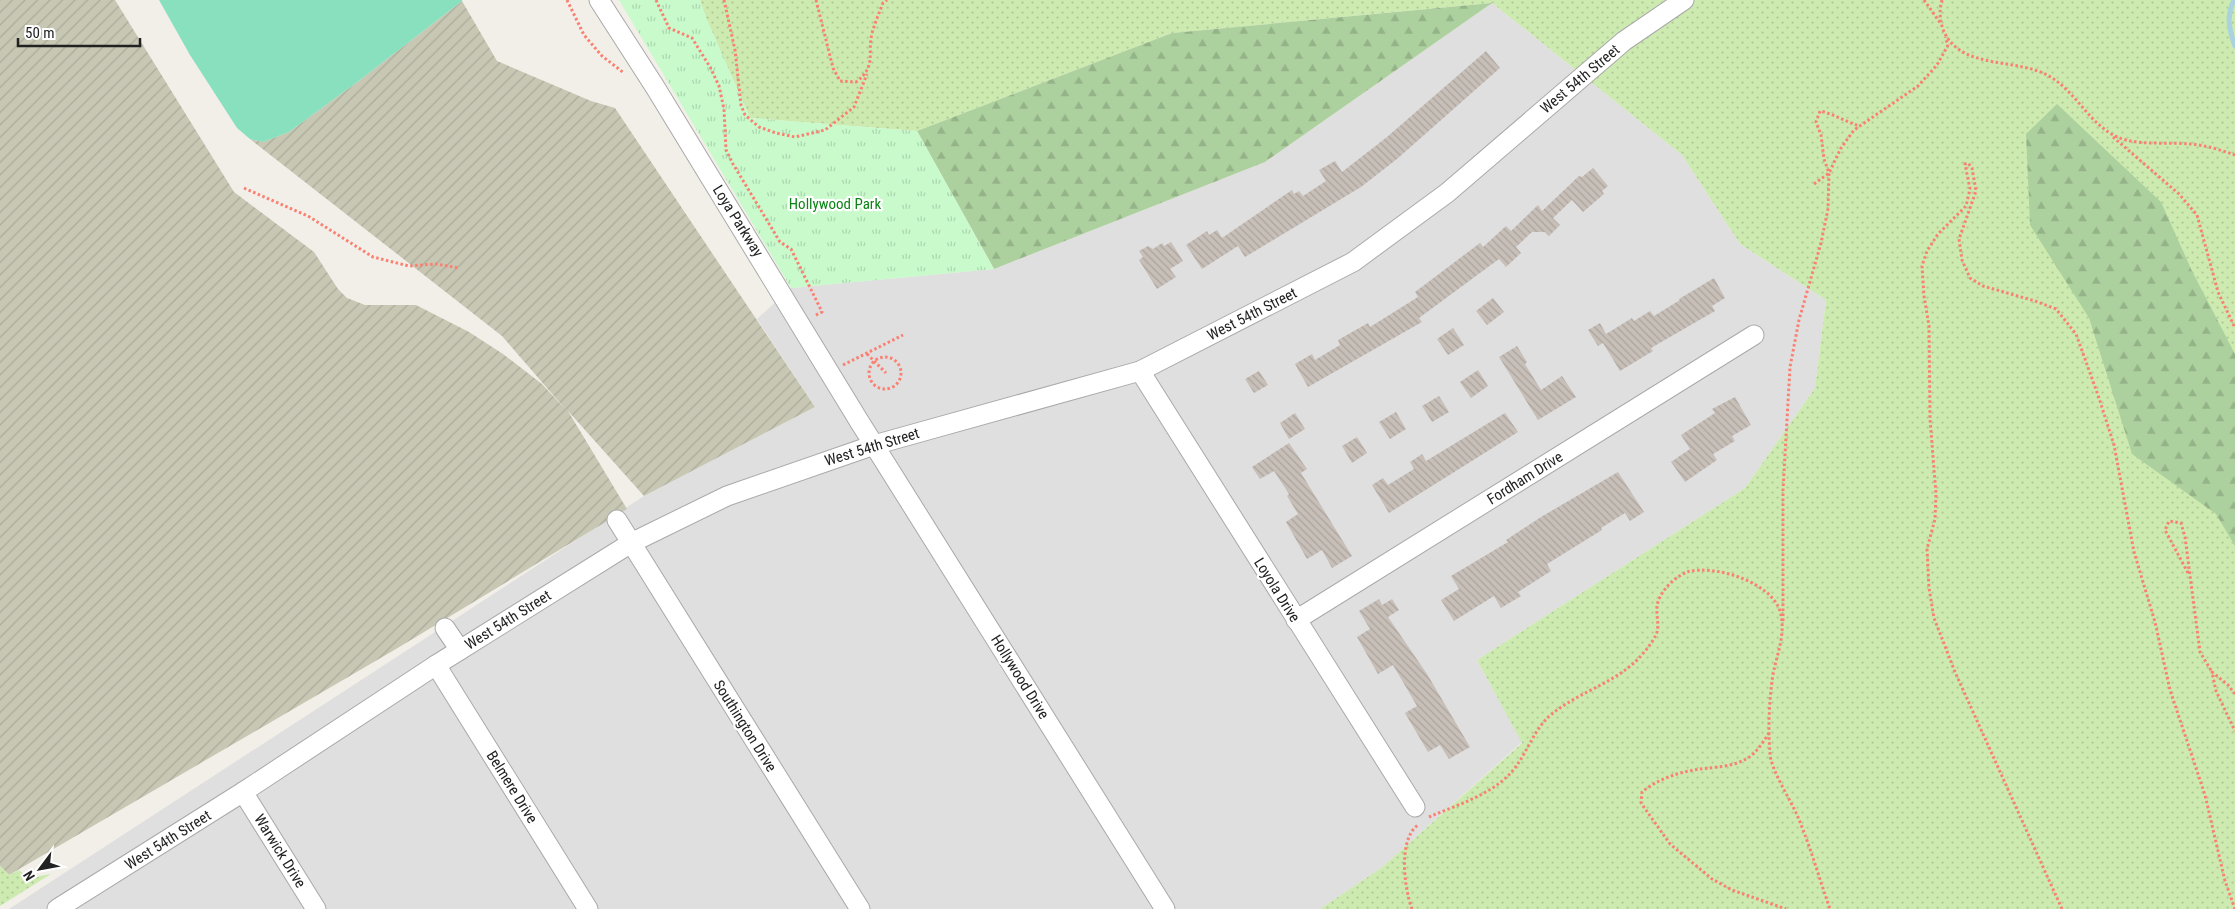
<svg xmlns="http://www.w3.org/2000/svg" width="2235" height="909" font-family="'Roboto Condensed',sans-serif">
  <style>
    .residential { fill: #e0dfdf }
    .construction { fill: url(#construction-furrows) }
    .grass { fill: url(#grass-dots) }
    .forest { fill: url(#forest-firs) }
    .park { fill: url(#park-tufts) }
    .pitch { fill: #88e0be }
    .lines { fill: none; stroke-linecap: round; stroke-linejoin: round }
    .stream { stroke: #aad3df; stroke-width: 5 }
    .building { fill: url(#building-back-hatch) }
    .minor-casing { stroke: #a9a9a9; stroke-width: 21 }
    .path { stroke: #fa8072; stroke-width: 3; stroke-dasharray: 2.5 2.5; stroke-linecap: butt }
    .minor { stroke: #fff; stroke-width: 19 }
    .labels { text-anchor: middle; stroke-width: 4.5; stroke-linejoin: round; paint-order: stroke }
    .street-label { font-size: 15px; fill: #222; stroke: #fff }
    .park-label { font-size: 15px; fill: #0c8416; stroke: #fff }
  </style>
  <defs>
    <pattern id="construction-furrows" width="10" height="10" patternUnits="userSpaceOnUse" patternTransform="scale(1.25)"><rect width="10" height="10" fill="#c7c7b4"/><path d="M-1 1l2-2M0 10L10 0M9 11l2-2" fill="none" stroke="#abab9a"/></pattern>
    <pattern id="grass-dots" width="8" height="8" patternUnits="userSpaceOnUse" patternTransform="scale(1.25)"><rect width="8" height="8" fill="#cdebb0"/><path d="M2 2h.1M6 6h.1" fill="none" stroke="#b0c997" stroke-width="1.8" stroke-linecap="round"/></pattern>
    <pattern id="forest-firs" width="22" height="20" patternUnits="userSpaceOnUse" patternTransform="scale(1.25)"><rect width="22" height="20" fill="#add19e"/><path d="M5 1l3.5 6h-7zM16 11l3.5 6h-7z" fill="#95b388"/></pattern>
    <pattern id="park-tufts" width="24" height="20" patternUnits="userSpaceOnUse" patternTransform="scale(1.25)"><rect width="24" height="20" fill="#c8facc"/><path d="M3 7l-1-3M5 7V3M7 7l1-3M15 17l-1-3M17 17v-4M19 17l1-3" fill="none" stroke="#acd6af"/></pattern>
    <pattern id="building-back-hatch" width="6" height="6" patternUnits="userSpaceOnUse" patternTransform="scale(1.25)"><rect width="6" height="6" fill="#c7bfb8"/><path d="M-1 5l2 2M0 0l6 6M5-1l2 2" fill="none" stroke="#aba49e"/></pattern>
  </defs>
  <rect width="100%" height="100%" fill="#f2efe9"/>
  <path class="residential" d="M1492,3L1682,155L1740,244L1826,300L1815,388L1745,488L1477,660L1522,742L1381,868L1320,909H9L644,496L815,407L757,319L791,288L994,269L1265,162Z"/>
  <path class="construction" d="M0,0H115L234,192L314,252L338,289L347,298L365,305H416L469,332L503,354L542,384L567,411L502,336L250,139L263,142L289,132L356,83L462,1L497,61L591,101L615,108L815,407L644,496L568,411L627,509L396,649L9,875L0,866Z"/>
  <g class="grass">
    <path d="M700,0H2235V909H1320L1381,868L1522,743L1477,660L1745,488L1815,388L1826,300L1740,244L1682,155L1492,3L1172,33L917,131L750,118L706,18Z"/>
    <path d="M0,866L9,875L19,870L28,878L51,874L0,906Z"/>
  </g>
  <g class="forest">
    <path d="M1492,3L1265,162L994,269L917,131L1172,33Z"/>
    <path d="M2057,104L2161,202L2192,271L2235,354V546L2216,514L2132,454L2089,318L2030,225L2026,134Z"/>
  </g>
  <path class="park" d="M619,0H700L706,18L750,118L917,131L994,269L791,288Z"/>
  <path class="pitch" d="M159,0H462V1L356,83L289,132L263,142L250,139L237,128L190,55Z"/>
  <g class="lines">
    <path class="stream" d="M2234,0C2226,16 2229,30 2235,46"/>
  </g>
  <g class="building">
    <path d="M1486,51L1500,68L1397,159L1361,187L1245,257L1238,246L1202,269L1186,245L1207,231L1209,235L1217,230L1222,238L1292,190L1294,194L1299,191L1303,196L1326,181L1319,170L1335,161L1342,172L1387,137Z"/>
    <path d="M1593,168L1608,186L1602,191L1604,194L1583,212L1572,200L1553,218L1560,225L1549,236L1545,232H1532L1516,247L1521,253L1506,267L1499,259L1419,318L1422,322L1308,387L1295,364L1312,354L1315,360L1340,345L1338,340L1368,323L1370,327L1418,297L1415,292L1480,243L1483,247L1506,226L1511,231L1538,205L1542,211L1579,176L1582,177Z"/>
    <path d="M1171,242L1183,261L1170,269L1176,277L1157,289L1139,260L1143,257L1139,251L1148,246L1153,249L1162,243L1164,246Z"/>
    <path d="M1714,278L1725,298L1712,306L1715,311L1651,348L1653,351L1620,371L1603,343L1598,346L1588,330L1600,323L1606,334L1632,318L1634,321L1650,311L1654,316L1680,300L1679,299Z"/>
    <path d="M1493,298L1504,312L1487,325L1476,311Z"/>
    <path d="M1453,328L1464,345L1448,355L1437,339Z"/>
    <path d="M1517,346L1527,362L1525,364L1541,390L1562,376L1576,397L1538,420L1499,357Z"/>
    <path d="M1478,370L1488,386L1471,398L1460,382Z"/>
    <path d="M1259,371L1268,385L1254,393L1245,379Z"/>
    <path d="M1439,396L1449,412L1432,422L1422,406Z"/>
    <path d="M1735,397L1751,425L1732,436L1735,441L1713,454L1717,460L1685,482L1671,462L1690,449L1681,435L1715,413L1712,409Z"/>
    <path d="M1396,412L1406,429L1390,439L1379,422Z"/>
    <path d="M1295,413L1305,429L1289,439L1280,423Z"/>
    <path d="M1505,413L1518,432L1389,513L1372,485L1383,478L1388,485L1414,469L1410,462L1422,454L1426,461Z"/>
    <path d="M1357,437L1367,453L1352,463L1342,446Z"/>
    <path d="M1289,443L1307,469L1301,473L1352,556L1332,568L1322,550L1307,559L1286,522L1298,514L1287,496L1289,494L1274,471L1260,479L1252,467Z"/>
    <path d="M1618,472L1644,512L1630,521L1625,513L1601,528L1602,530L1547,564L1551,571L1518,592L1521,596L1501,608L1494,596L1454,621L1441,600L1459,589L1451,576L1508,542L1506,540L1541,517Z"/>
    <path d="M1379,599L1382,605L1392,599L1399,610L1388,617L1427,674L1470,747L1449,759L1440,745L1428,752L1405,713L1417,706L1393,665L1378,674L1357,637L1370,629L1359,611Z"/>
  </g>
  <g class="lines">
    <g class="minor-casing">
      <g id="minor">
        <path d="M599,0L655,87L859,421L1165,909"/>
        <path d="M1140,371L1415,807"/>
        <path d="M617,520L860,909"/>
        <path d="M1296,620L1754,335"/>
        <path d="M445,628L460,650"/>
        <path d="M436,665L588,909"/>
        <path d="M243,792L316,909"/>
        <path d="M57,909L243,792L436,665L631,543L727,496L874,445L1140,371L1353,262L1447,193L1624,41L1684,0"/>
      </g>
    </g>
    <g class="path">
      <path d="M567,0L584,35L602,56L624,73"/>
      <path d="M656,0L669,28L692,38L710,67L719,86L724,109L726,150L733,164L780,242L791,249L794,255L822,312L814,316"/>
      <path d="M724,0L735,50L741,105L745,115L759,127L776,133L795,137L825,130L854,107L867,74"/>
      <path d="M816,0L833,68L840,81L856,82C877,66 867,55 872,33C875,23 879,13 883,3L887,0"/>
      <path d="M1924,0L1941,24"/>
      <path d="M1942,0C1937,17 1942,37 1957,48C1979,66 2021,61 2047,75C2078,91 2091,131 2126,140C2146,145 2170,142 2190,144C2205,145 2221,150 2235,155"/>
      <path d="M2113,137L2179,194L2197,215L2218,292L2235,328"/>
      <path d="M1814,184L1829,173L1841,148L1854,130L1918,86L1937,65L1948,45L1945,37"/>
      <path d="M244,188L308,216L373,257L409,266L436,264L459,268"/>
      <path d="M867,354L886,373"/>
      <circle cx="885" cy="373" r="16"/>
      <path d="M843,365L903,335"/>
      <path d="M2188,573L2165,530L2169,521L2181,523L2185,537L2200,652L2212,672"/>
      <path d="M1783,621V490L1790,367L1799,320L1821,243L1828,209L1829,173L1824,159L1821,135L1816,122L1820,111C1834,114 1846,122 1860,126"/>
      <path d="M2235,694L2228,685L2212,672L2216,691L2235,731"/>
      <path d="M1769,733C1763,742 1756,754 1746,759C1732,767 1715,767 1700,769C1679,772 1658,779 1642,792L1641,803L1670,844L1712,879L1732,890L1786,909"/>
      <path d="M1429,817C1459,804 1498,793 1517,765C1529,748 1536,726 1553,713C1582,690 1622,681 1645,651C1649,647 1653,640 1656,635C1660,626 1656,616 1657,607C1658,593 1674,577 1687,572C1714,564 1771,582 1780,611C1787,636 1775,657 1772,681C1769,704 1768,730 1770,753C1770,768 1790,799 1797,815C1810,845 1819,878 1830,909"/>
      <path d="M1412,909C1404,888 1398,839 1418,825"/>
      <path d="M2062,909L1955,672L1934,618L1929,588L1927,549L1935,519L1936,494L1930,419L1929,326L1924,296L1922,266L1927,251L1938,234L1966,206L1970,189L1965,164L1968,163L1972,168L1976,191L1959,239L1962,260L1970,278L1983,286L2035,301L2056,309L2076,334L2099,398L2114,445L2134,552L2155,622L2170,690L2205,795L2225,881L2235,909"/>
    </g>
    <use href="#minor" class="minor"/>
  </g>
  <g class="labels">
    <g class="street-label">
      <text transform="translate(1580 79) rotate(-40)" y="5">West 54th Street</text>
      <text transform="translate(738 221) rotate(58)" y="5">Loya Parkway</text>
      <text transform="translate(1252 314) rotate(-27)" y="5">West 54th Street</text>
      <text transform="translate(872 447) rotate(-17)" y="5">West 54th Street</text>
      <text transform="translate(1525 478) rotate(-32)" y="5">Fordham Drive</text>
      <text transform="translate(1277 590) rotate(58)" y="5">Loyola Drive</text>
      <text transform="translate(508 620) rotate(-32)" y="5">West 54th Street</text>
      <text transform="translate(1020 677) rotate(58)" y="5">Hollywood Drive</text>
      <text transform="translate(745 726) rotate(58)" y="5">Southington Drive</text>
      <text transform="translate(512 787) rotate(58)" y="5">Belmere Drive</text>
      <text transform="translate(168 840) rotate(-32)" y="5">West 54th Street</text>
      <text transform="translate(280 851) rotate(58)" y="5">Warwick Drive</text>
    </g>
    <g class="park-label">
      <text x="835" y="209">Hollywood Park</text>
    </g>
  </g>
  <g transform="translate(40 869) rotate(238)" stroke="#ffffff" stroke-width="4" paint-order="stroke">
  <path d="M0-4L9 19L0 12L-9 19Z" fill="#222222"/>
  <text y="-8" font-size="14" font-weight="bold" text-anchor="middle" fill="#222222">N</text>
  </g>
  <path d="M18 38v8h122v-8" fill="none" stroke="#222222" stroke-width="2.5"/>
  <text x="25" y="38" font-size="15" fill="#222222" stroke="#ffffff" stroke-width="4" paint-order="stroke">50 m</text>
</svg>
